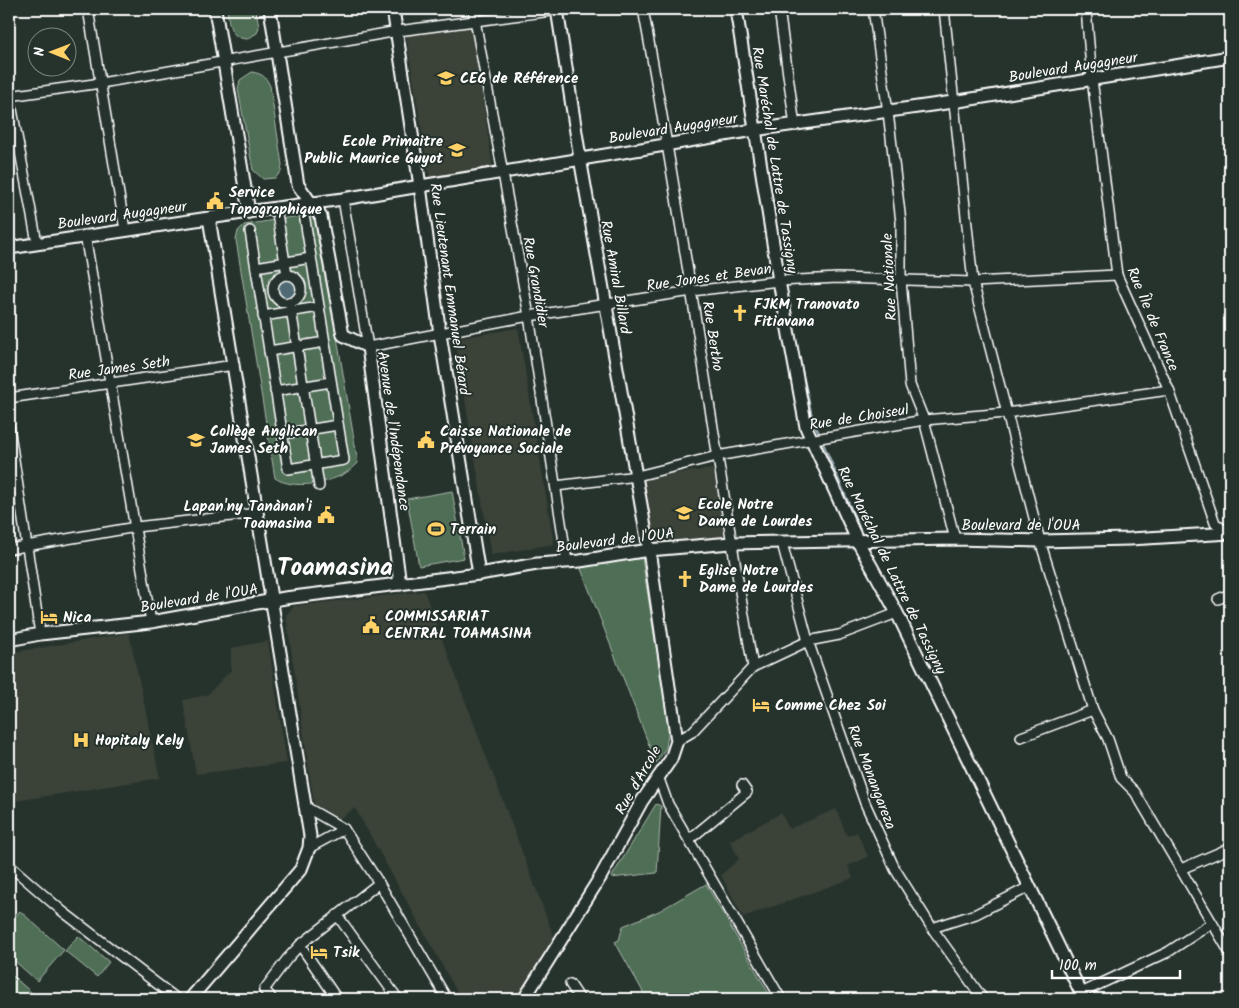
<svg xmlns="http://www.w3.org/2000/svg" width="1239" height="1008" font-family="Kalam,sans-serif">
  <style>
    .built { fill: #3a4238 }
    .green { fill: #506e56; stroke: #a8b6aa }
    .water { fill: #4f6a75; stroke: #95a6ac }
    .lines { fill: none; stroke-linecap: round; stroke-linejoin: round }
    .stream { stroke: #95a6ac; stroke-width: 2.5 }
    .street-casing { stroke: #fff; stroke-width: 12 }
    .secondary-casing { stroke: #fff; stroke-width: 15 }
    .street { stroke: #26332d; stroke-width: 9 }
    .secondary { stroke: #26332d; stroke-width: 11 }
    .labels { text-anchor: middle; stroke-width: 4; stroke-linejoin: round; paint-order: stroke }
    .street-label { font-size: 15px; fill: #fff; stroke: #26332d }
    .poi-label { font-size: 15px; font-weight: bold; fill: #fff; stroke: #26332d; text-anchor: start }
    .town-label { font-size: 25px; font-weight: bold; fill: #fff; stroke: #26332d }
  </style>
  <rect width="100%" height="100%" fill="#26332d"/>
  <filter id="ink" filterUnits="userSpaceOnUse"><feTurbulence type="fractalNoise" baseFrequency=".02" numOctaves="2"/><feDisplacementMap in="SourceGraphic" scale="10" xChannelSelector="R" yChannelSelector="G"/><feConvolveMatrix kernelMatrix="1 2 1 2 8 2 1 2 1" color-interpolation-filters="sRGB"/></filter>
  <g filter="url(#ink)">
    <g class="built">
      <path d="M472,25L493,170L430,180L406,35Z"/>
      <path d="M518,328L554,544L491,555L455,339Z"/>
      <path d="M713,469L727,549L655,550L639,477Z"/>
      <path d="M424,591L554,937L519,999H461L355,808L339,819L314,804L286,615L294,606Z"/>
      <path d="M129,633L160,778L9,802V653Z"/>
      <path d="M268,641L287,763L196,774L183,700L207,695L231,670V648Z"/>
      <path d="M836,809L847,836L857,832L868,857L848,866L853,878L743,917L721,875L739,859L730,841L781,813L789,829Z"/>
    </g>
    <g class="green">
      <path d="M227,9H256L259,27L257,33L247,39C229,38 229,23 227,9Z"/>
      <path d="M252,72C263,74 266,77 270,86L282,165L281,172L275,178L263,179L253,170L238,89L240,80Z"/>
      <path d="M305,215L312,216L318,224L358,463C342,482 296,492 275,478L236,240L238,231L244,225Z"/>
      <path d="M452,491L464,558L419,566L407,499Z"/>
      <path d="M642,558L669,728L666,748L656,763L578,561Z"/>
      <path d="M656,804L661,806L657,873L611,878Z"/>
      <path d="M706,884L772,999H647L615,942L619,940L623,926L659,911Z"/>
      <path d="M20,911L64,950L37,981L9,956V923Z"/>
      <path d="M78,936L109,962L97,977L65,951Z"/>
      <path d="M9,973L39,999H9Z"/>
    </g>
    <circle class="water" cx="287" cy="289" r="9"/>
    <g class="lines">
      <g class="stream">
        <path d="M798,352L812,417L820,436"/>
        <path d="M822,441L861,532"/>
      </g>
      <g class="street-casing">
        <g id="street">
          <path d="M88,9L125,230"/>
          <path d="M473,9L529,316L567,561"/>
          <path d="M643,9C684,228 714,448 753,667"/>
          <path d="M779,9L795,126"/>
          <path d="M873,9L888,112L901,222V280L910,385L924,420L955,539"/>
          <path d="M944,9L973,282L1040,541L1093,710L1108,739L1121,778L1135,792L1230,953"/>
          <path d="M1086,9L1092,79L1117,275L1169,390L1215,523L1230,535"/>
          <path d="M9,93L37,243"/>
          <path d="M9,96L101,83L398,31L567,9"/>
          <path d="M343,199L368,347L529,316L692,291L779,281L838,278L973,282L1117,275"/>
          <path d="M276,207L287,275"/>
          <path d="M250,231L288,469L344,460L305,220"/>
          <path d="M85,235L151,622"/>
          <path d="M256,267L311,258"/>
          <circle cx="287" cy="289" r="14"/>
          <path d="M290,303L319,486"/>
          <path d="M263,316L319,307"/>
          <path d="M269,351L325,342"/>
          <path d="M275,391L331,382"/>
          <path d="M9,398L234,365"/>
          <path d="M9,426L40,634"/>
          <path d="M282,434L338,425"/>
          <path d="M556,486L637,476L717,456L924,420L1006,413L1169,390"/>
          <path d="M782,543L808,641L865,803L895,869L932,928L983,999"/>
          <path d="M9,549L136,527L258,513"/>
          <path d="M1218,599L1230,594"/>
          <path d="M1021,737L1093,710"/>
          <path d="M677,741L692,732L753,667L808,641L839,635L897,613"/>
          <path d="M658,776L668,804L781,999"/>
          <path d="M304,806L344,829L379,883L447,999"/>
          <path d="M690,839L747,792L742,785"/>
          <path d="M309,848L344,829"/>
          <path d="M9,865L62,911L177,999"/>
          <path d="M1181,869L1230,848"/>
          <path d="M337,915L398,999"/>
          <path d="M932,928L976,914L1029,887"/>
          <path d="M300,945L337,999"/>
          <path d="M570,984L580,999"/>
          <path d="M1081,993L1168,952L1212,923"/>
          <path d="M266,999L270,996L264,990L287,959L300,945L379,883"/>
        </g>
      </g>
      <g class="secondary-casing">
        <g id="secondary">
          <path d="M270,9L298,185L321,217L343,335L368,347L400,584"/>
          <path d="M393,9L420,186L440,334L479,574"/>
          <path d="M736,9L779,281L806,427L858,542L897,613L1084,999"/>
          <path d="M240,213L343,199L754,130L953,102L1230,57"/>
          <path d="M9,248L249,212L215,9"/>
          <path d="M9,640L40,634L151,622L285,598L479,574L537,564L580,561L649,550L731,543L955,539L1040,541L1130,539L1230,533"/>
          <path d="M190,999L301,869L309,848L310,836L209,218"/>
          <path d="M524,999L601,876L642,801L671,759L677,741L649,550L580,158L557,9"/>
        </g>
      </g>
      <use href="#street" class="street"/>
      <use href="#secondary" class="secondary"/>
    </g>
  </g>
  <defs>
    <g id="school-bare" transform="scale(1.35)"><path d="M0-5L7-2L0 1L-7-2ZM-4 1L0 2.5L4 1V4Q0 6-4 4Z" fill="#ffd166" stroke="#26332d" stroke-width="2.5" paint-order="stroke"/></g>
    <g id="civic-bare" transform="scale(1.35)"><path d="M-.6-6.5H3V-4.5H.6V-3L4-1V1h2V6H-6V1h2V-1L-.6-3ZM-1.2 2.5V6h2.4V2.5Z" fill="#ffd166" stroke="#26332d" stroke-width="2.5" paint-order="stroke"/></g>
    <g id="church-bare" transform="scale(1.35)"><path d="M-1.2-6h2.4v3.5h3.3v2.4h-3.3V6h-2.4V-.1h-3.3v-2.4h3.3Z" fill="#ffd166" stroke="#26332d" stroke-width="2.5" paint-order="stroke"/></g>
    <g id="stadium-bare" transform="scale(1.35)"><path d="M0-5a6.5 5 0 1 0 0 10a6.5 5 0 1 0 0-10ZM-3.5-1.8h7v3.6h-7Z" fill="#ffd166" stroke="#26332d" stroke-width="2.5" paint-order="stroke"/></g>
    <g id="hotel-bare" transform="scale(1.35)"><path d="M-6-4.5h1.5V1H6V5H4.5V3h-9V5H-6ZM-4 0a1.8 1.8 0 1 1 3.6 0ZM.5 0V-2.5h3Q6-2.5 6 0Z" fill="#ffd166" stroke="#26332d" stroke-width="2.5" paint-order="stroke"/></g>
    <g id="hospital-bare" transform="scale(1.35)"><path d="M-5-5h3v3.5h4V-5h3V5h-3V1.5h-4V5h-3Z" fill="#ffd166" stroke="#26332d" stroke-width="2.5" paint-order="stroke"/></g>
  </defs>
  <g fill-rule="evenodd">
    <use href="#school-bare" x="446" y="78"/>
    <use href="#school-bare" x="457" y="150"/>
    <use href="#civic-bare" x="215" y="201"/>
    <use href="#church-bare" x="740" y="313"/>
    <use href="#school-bare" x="196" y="440"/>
    <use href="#civic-bare" x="426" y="440"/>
    <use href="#school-bare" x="684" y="513"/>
    <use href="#civic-bare" x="326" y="515"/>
    <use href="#stadium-bare" x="436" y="529"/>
    <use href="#church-bare" x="685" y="579"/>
    <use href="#hotel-bare" x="49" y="617"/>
    <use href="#civic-bare" x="371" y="625"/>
    <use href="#hotel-bare" x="761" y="705"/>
    <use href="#hospital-bare" x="81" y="740"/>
    <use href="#hotel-bare" x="319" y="952"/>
  </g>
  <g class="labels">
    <g class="street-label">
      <text transform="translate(1073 67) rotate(-9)" y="5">Boulevard Augagneur</text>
      <text transform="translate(673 128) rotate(-9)" y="5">Boulevard Augagneur</text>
      <text transform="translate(775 160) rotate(81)" y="5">Rue Maréchal de Lattre de Tassigny</text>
      <text transform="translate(122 215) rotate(-8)" y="5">Boulevard Augagneur</text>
      <text transform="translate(616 277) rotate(80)" y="5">Rue Amiral Billard</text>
      <text transform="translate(709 277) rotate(-8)" y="5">Rue Jones et Bevan</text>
      <text transform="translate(889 277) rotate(-93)" y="5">Rue Nationale</text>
      <text transform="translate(536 282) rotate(80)" y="5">Rue Grandidier</text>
      <text transform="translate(450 289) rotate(82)" y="5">Rue Lieutenant Emmanuel Bérard</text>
      <text transform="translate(1153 319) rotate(67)" y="5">Rue Île de France</text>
      <text transform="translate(713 336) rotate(81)" y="5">Rue Bertho</text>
      <text transform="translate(119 368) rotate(-8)" y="5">Rue James Seth</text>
      <text transform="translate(859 417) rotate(-9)" y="5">Rue de Choiseul</text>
      <text transform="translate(394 431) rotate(82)" y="5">Avenue de l'Indépendance</text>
      <text x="1021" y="530">Boulevard de l'OUA</text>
      <text transform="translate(615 540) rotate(-7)" y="5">Boulevard de l'OUA</text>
      <text transform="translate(892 570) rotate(64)" y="5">Rue Maréchal de Lattre de Tassigny</text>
      <text transform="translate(199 598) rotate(-9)" y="5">Boulevard de l'OUA</text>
      <text transform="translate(872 777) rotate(69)" y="5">Rue Manangareza</text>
      <text transform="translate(638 780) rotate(-60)" y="5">Rue d'Arcole</text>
    </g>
    <g class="poi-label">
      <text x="460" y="83">CEG de Référence</text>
      <text x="443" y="146" text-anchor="end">Ecole Primaitre<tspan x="443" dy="17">Public Maurice Guyot</tspan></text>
      <text x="229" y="197">Service<tspan x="229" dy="17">Topographique</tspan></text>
      <text x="754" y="309">FJKM Tranovato<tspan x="754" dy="17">Fitiavana</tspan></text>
      <text x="210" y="436">Collège Anglican<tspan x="210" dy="17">James Seth</tspan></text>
      <text x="440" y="436">Caisse Nationale de<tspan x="440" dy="17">Prévoyance Sociale</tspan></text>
      <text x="698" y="509">Ecole Notre<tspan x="698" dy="17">Dame de Lourdes</tspan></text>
      <text x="312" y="511" text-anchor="end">Lapan'ny Tanànan'i<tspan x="312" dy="17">Toamasina</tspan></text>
      <text x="450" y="534">Terrain</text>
      <text x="699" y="575">Eglise Notre<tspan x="699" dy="17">Dame de Lourdes</tspan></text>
      <text x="385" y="621">COMMISSARIAT<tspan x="385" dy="17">CENTRAL TOAMASINA</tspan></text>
      <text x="63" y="622">Nica</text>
      <text x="775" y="710">Comme Chez Soi</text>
      <text x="95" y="745">Hopitaly Kely</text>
      <text x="333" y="957">Tsik</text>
    </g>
    <g class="town-label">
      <text x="335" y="575">Toamasina</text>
    </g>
  </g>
  <rect width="1239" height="1008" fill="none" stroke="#26332d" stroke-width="30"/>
  <rect x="15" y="15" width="1209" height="978" fill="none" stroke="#fff" stroke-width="2" filter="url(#ink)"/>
  <g transform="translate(52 52) rotate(271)"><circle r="24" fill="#26332d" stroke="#7d8581"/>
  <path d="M0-4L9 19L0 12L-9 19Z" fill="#ffd166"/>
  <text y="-8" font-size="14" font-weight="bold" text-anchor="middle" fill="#ffffff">N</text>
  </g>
  <path d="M1052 970v8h128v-8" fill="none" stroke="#ffffff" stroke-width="2.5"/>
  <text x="1059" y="970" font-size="15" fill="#ffffff" stroke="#26332d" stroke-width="4" paint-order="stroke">100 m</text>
</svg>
